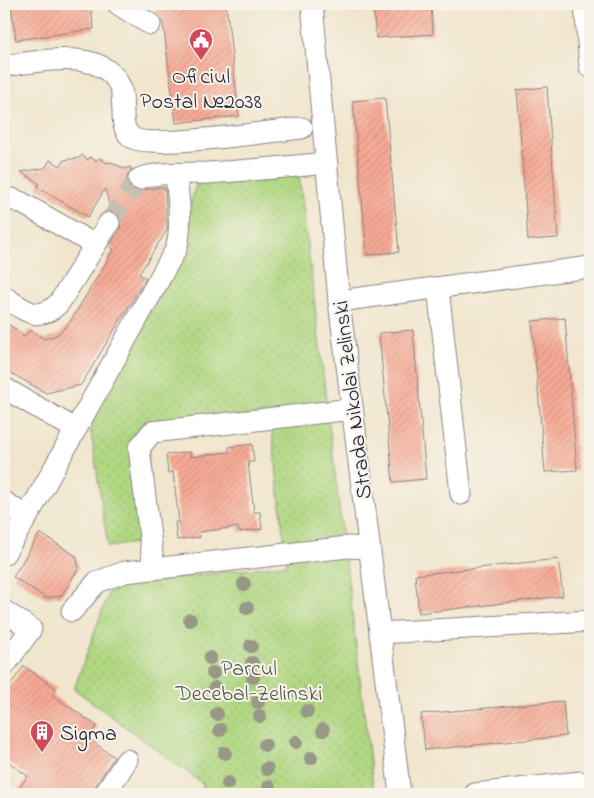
<svg xmlns="http://www.w3.org/2000/svg" width="594" height="798" font-family="'Indie Flower',sans-serif">
  <style>
    .park { fill: url(#park-dots); stroke: #697c5e }
    .building { fill: url(#building-hatch) }
    .lines { fill: none; stroke-linecap: round; stroke-linejoin: round }
    .minor-tunnel { stroke: #c8bfb0; stroke-width: 21; stroke-dasharray: 21 11; stroke-linecap: butt }
    .minor-casing { stroke: #8a8484; stroke-width: 23 }
    .minor { stroke: #fff; stroke-width: 21 }
    .tree { fill: #979888 }
    .labels { text-anchor: middle; stroke-width: 4; stroke-linejoin: round; paint-order: stroke }
    .poi-label { font-size: 22px; fill: #22223b; stroke: #f7f3e8 }
    .street-label { font-size: 22px; fill: #22223b; stroke: #f7f3e8 }
    .park-label { font-size: 22px; fill: #4d5850; stroke: #f7f3e8 }
  </style>
  <defs>
    <pattern id="park-dots" width="8" height="8" patternUnits="userSpaceOnUse" patternTransform="scale(1.25)"><rect width="8" height="8" fill="#b0d782"/><path d="M2 2h.1M6 6h.1" fill="none" stroke="#97b871" stroke-width="1.8" stroke-linecap="round"/></pattern>
    <pattern id="building-hatch" width="6" height="6" patternUnits="userSpaceOnUse" patternTransform="scale(1.25)"><rect width="6" height="6" fill="#f7aa94"/><path d="M-1 1l2-2M0 6l6-6M5 7l2-2" fill="none" stroke="#d39280"/></pattern>
  </defs>
  <rect width="100%" height="100%" fill="#f7f3e8"/>
  <filter id="ink" filterUnits="userSpaceOnUse"><feTurbulence type="fractalNoise" baseFrequency=".02" numOctaves="2"/><feDisplacementMap in="SourceGraphic" scale="10" xChannelSelector="R" yChannelSelector="G"/><feConvolveMatrix kernelMatrix="1 2 1 2 8 2 1 2 1" color-interpolation-filters="sRGB"/></filter>
  <filter id="wash" filterUnits="userSpaceOnUse"><feTurbulence type="fractalNoise" baseFrequency=".0096" numOctaves="4" result="noise"/><feDisplacementMap in="SourceGraphic" scale="20" xChannelSelector="R" yChannelSelector="G"/><feGaussianBlur stdDeviation="1.12" result="paint"/><feColorMatrix in="noise" values="0 0 0 0 0 0 0 0 0 0 0 0 0 0 0 0 0 1.4 0 .05"/><feComposite in="paint" operator="in"/></filter>
  <g filter="url(#wash)">
    <rect width="100%" height="100%" fill="#f1e6cd"/>
    <path class="park" d="M299,175L374,794H203V784L74,689L111,586L287,564L270,413L150,430L142,542L108,547L88,412L169,279L196,184Z"/>
    <g id="blocks">
      <g class="building">
        <path d="M26,4H90L94,29L16,40L11,6Z"/>
        <path d="M163,4H226L239,116L176,123L163,23L157,14Z"/>
        <path d="M373,4H431L433,34L376,38Z"/>
        <path d="M547,87L558,238L528,240L517,90Z"/>
        <path d="M385,98L399,252L367,255L353,101Z"/>
        <path d="M82,155L88,160L90,157L96,161L99,158L107,163L110,162L125,169L129,167L132,169L127,176V183L130,188L136,191L162,187L165,188L167,230L139,274L146,278L81,385L46,393L4,369V322L20,332L23,337L30,330L45,339L59,334L70,322L114,249L109,246L120,230L121,223L120,217L116,213L111,211L105,189L88,217L37,187L39,183L21,172L45,168L50,160L60,166L64,160L79,158Z"/>
        <path d="M565,318L577,470L545,472L532,321Z"/>
        <path d="M413,330L426,479L393,482L379,333Z"/>
        <path d="M252,444L254,462H248L254,512H260L262,529L239,532L238,527L199,532L200,537L177,540L175,522H179L173,472L168,473L166,455L190,452V457L229,452V447Z"/>
        <path d="M40,533L76,556L79,568L61,596L46,598L13,577Z"/>
        <path d="M558,559L563,596L419,613L415,575Z"/>
        <path d="M24,666L57,689L52,695L97,726L88,738L114,757L90,794H15L28,776L4,759V694Z"/>
        <path d="M563,701L566,736L425,750L421,714Z"/>
      </g>
    </g>
  </g>
  <g filter="url(#ink)">
    <use href="#blocks" fill-opacity="0" stroke="#8a8484" stroke-width="1"/>
    <g class="lines">
      <path class="minor-tunnel" d="M109,223L139,179"/>
      <g class="minor-casing">
        <g id="minor">
          <path d="M118,4L150,24"/>
          <path d="M312,4L339,301L400,794"/>
          <path d="M585,4L590,67"/>
          <path d="M4,66C38,62 105,45 121,89C123,95 122,104 123,111C123,121 123,132 133,138C151,149 274,131 302,128"/>
          <path d="M139,179C157,171 187,174 207,173C247,171 287,167 327,163"/>
          <path d="M4,199H12L22,203L95,245"/>
          <path d="M438,288L461,494"/>
          <path d="M4,297C25,310 38,324 59,303L109,223"/>
          <path d="M339,301L590,267"/>
          <path d="M4,388L75,429"/>
          <path d="M4,502L27,517"/>
          <path d="M4,554L27,517L176,249C183,225 178,199 176,174"/>
          <path d="M154,569L139,448L152,432L352,409"/>
          <path d="M4,611L31,629L4,666"/>
          <path d="M72,611L97,582L125,572L348,547L369,548"/>
          <path d="M380,633L590,621"/>
          <path d="M105,794L127,760"/>
          <path d="M475,794L580,782"/>
        </g>
      </g>
      <use href="#minor" class="minor"/>
    </g>
    <g class="tree">
      <circle cx="244" cy="584" r="7"/>
      <circle cx="247" cy="608" r="7"/>
      <circle cx="190" cy="620" r="7"/>
      <circle cx="251" cy="646" r="7"/>
      <circle cx="210" cy="658" r="7"/>
      <circle cx="252" cy="663" r="7"/>
      <circle cx="213" cy="673" r="7"/>
      <circle cx="253" cy="677" r="7"/>
      <circle cx="215" cy="688" r="7"/>
      <circle cx="258" cy="702" r="7"/>
      <circle cx="307" cy="711" r="7"/>
      <circle cx="217" cy="714" r="7"/>
      <circle cx="260" cy="716" r="7"/>
      <circle cx="220" cy="730" r="7"/>
      <circle cx="323" cy="730" r="7"/>
      <circle cx="296" cy="742" r="7"/>
      <circle cx="265" cy="745" r="7"/>
      <circle cx="225" cy="753" r="7"/>
      <circle cx="311" cy="758" r="7"/>
      <circle cx="267" cy="769" r="7"/>
      <circle cx="228" cy="783" r="7"/>
      <circle cx="269" cy="787" r="7"/>
    </g>
  </g>
  <defs>
    <g id="civic-pin" transform="scale(1.25)"><path d="M0 17L-7.5 6A9.5 9.5 0 1 1 7.5 6Z" fill="#d1495b" stroke="#f7f3e8"/><path d="M-.6-6.5H3V-4.5H.6V-3L4-1V1h2V6H-6V1h2V-1L-.6-3ZM-1.2 2.5V6h2.4V2.5Z" fill="#fff"/></g>
    <g id="building-pin" transform="scale(1.25)"><path d="M0 17L-7.5 6A9.5 9.5 0 1 1 7.5 6Z" fill="#d1495b" stroke="#f7f3e8"/><path d="M-4-6H4V6H1V3H-1V6H-4ZM-2.5-4.3h1.7v1.8h-1.7ZM.8-4.3h1.7v1.8H.8ZM-2.5-1h1.7V.8h-1.7ZM.8-1h1.7V.8H.8Z" fill="#fff"/></g>
  </defs>
  <g fill-rule="evenodd">
    <use href="#civic-pin" x="201" y="40"/>
    <use href="#building-pin" x="42" y="732"/>
  </g>
  <g class="labels">
    <g class="poi-label">
      <text x="201" y="83">Oficiul<tspan x="201" dy="25">Postal №2038</tspan></text>
      <text x="60" y="740" text-anchor="start">Sigma</text>
    </g>
    <g class="street-label">
      <text transform="translate(351 400) rotate(-97)" y="8">Strada Nikolai Zelinski</text>
    </g>
    <g class="park-label">
      <text x="249" y="675">Parcul<tspan x="249" dy="25">Decebal-Zelinski</tspan></text>
    </g>
  </g>
  <rect width="594" height="798" fill="none" stroke="#f7f3e8" stroke-width="20"/>
</svg>
